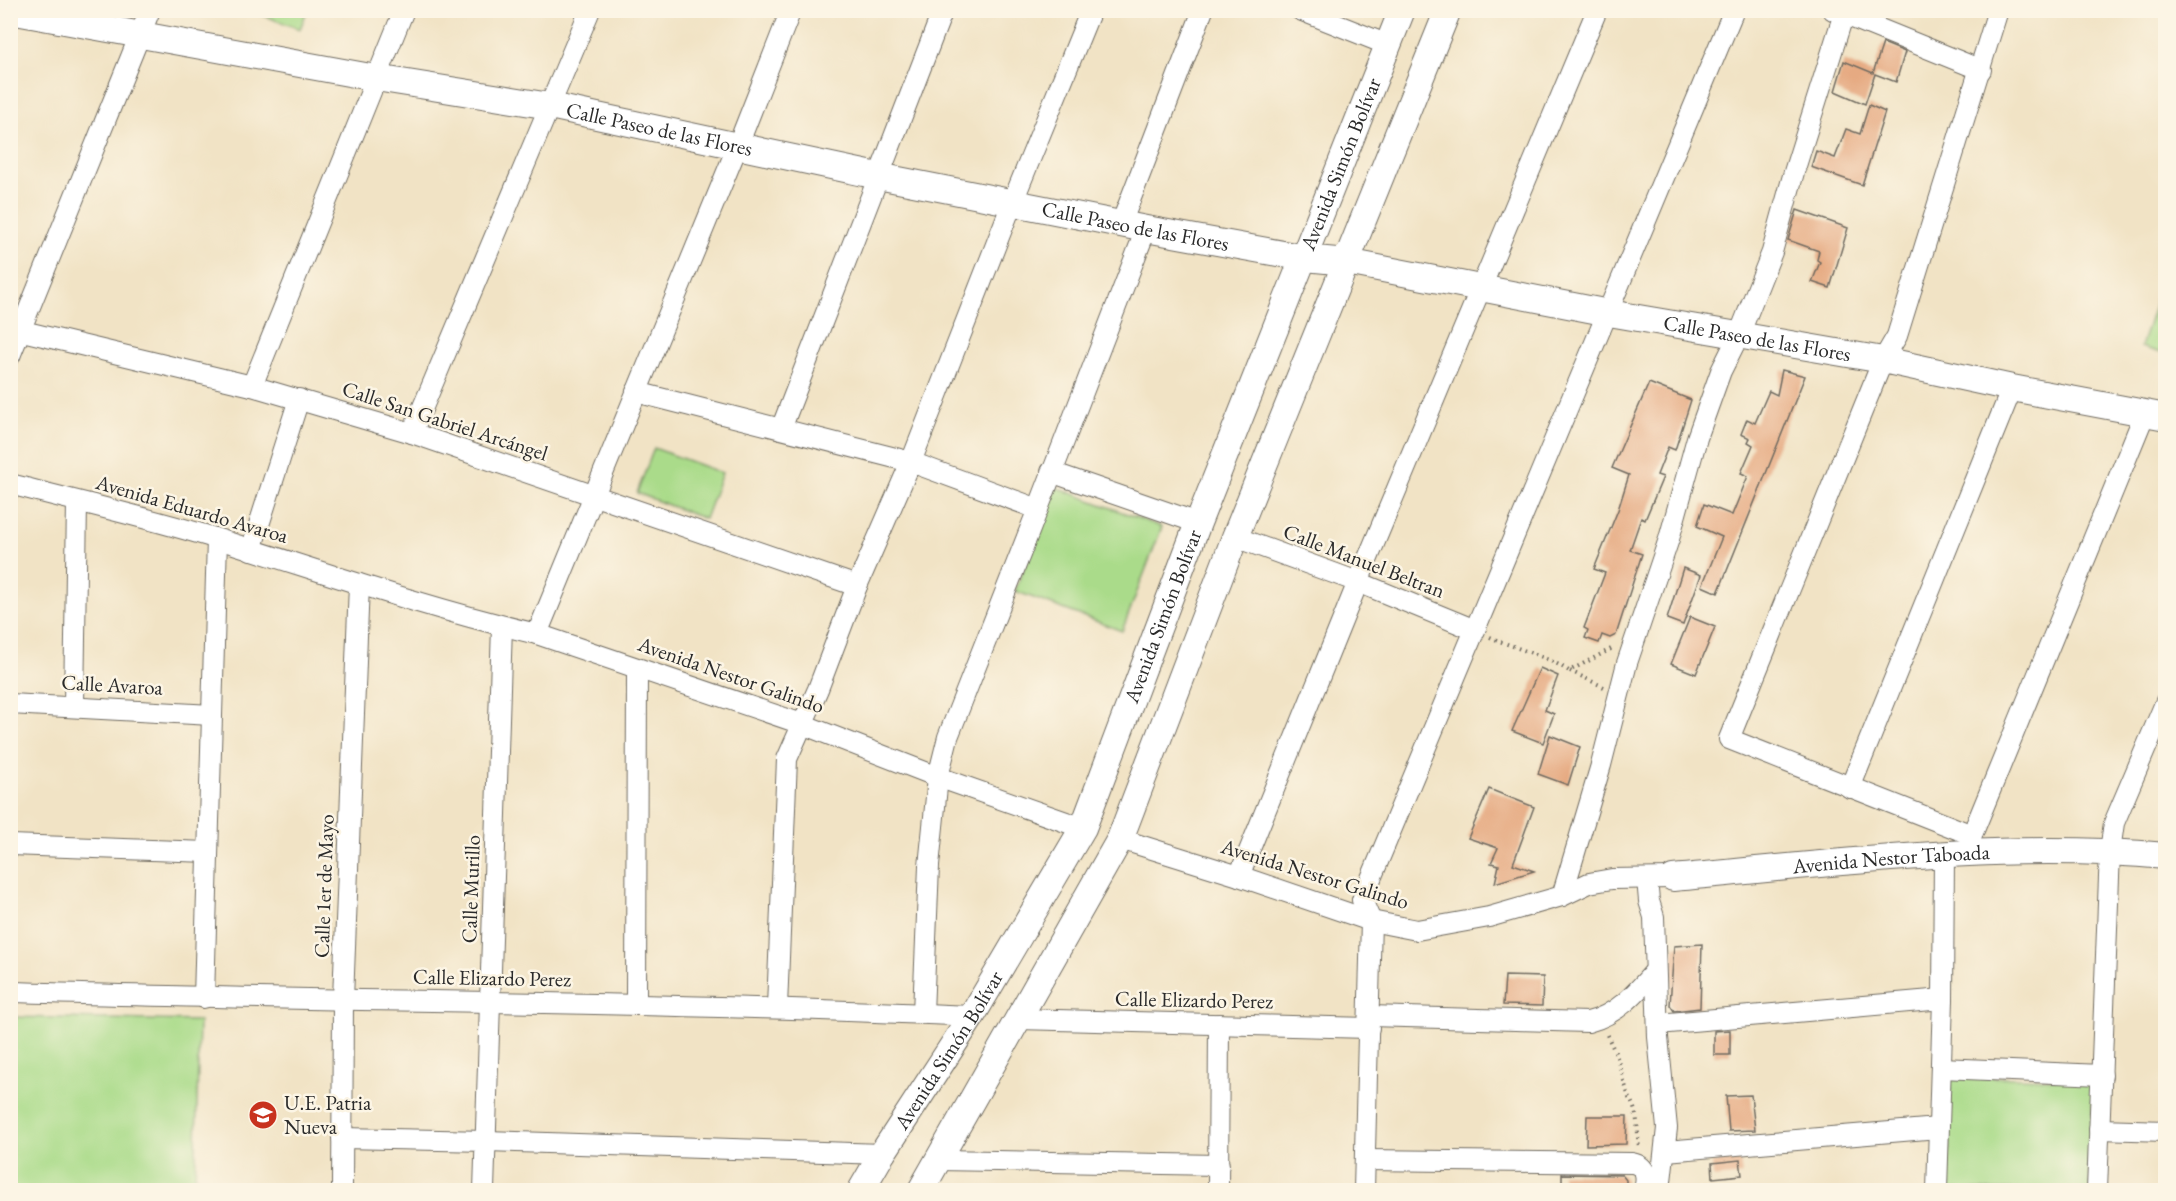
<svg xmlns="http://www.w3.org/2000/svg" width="2176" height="1201" font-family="'EB Garamond',serif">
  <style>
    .green { fill: #aadb8a; stroke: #6a835a; stroke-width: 1.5 }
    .building { fill: #e6aa82 }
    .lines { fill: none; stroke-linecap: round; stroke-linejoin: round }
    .minor-casing { stroke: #706b61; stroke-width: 22 }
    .tertiary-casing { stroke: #706b61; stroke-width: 28 }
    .path { stroke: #706b61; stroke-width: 4; stroke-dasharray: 1.5 4.5; stroke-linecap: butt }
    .minor { stroke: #fff; stroke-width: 20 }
    .tertiary { stroke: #fff; stroke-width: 26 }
    .labels { text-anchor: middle; stroke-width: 5; stroke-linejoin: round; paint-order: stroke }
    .street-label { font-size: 21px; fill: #2b2b2b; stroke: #fcf5e5 }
    .poi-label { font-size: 21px; fill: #2b2b2b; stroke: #fcf5e5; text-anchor: start }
  </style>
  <rect width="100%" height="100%" fill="#fcf5e5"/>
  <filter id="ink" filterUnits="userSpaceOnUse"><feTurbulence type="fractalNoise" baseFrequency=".0167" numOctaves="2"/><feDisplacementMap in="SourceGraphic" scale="12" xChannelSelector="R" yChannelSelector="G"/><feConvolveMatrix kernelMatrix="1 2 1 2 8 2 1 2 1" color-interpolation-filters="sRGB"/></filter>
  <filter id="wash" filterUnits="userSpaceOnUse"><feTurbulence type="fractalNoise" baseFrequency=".008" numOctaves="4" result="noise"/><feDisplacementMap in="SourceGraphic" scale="24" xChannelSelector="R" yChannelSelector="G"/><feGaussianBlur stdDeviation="1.35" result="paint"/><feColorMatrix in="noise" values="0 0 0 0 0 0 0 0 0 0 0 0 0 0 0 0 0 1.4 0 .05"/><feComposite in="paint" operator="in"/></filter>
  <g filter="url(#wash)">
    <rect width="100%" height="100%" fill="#f1e3c5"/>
    <g class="green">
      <path d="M251,11H307L300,29Z"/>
      <path d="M2165,272V354L2141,347Z"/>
      <path d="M654,448L722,473L705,519L637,493Z"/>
      <path d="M1055,487L1162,527L1122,631L1015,591Z"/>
      <path d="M11,1017L199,1021L195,1190H11Z"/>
      <path d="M1956,1076L2087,1080L2093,1085L2090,1190H1948L1950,1082Z"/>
    </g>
    <g id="blocks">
      <g class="building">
        <path d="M1883,43L1905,52L1896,82L1875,74L1865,104L1835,91L1844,61L1873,73Z"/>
        <path d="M1869,105L1885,112L1862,185L1811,167L1816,151L1835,158L1846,129L1860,134Z"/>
        <path d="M1797,210L1848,228L1830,288L1812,282L1820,262L1817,260L1819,251L1788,240Z"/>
        <path d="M1782,370L1805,376L1718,593L1702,586L1722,537L1697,526L1704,504L1732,515L1748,476L1741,473L1753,445L1748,442L1750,438L1741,434L1747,419L1755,423L1769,391L1777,395Z"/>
        <path d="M1649,383L1691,400L1675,450L1668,447L1657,475L1663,477L1645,520L1641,518L1630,550L1642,554L1616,635L1610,638L1602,635L1599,643L1585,638L1588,630L1584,628L1605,573L1594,569L1618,510L1629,475L1612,468Z"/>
        <path d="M1683,568L1701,575L1683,625L1667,619Z"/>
        <path d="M1690,617L1715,627L1696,674L1671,664Z"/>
        <path d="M1540,668L1558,676L1545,710L1554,714L1543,743L1512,731Z"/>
        <path d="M1550,735L1580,747L1568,785L1538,774Z"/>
        <path d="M1489,789L1534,807L1513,864L1534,871L1495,883L1499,865L1491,863L1498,848L1468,838Z"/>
        <path d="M1702,944L1700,1008L1674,1011L1670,1005L1674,946Z"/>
        <path d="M1505,976L1543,977L1542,1006L1503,1005Z"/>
        <path d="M1730,1030V1055H1714V1031Z"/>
        <path d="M1751,1095L1755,1130L1729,1131L1726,1096Z"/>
        <path d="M1587,1116H1627L1626,1144L1586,1145Z"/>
        <path d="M1740,1160L1742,1175L1713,1178L1712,1163Z"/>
        <path d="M1562,1174L1622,1175L1626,1180V1191H1562Z"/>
      </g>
    </g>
  </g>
  <g filter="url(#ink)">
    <use href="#blocks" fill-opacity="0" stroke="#706b61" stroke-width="1.5"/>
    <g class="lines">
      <g class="minor-casing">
        <g id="minor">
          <path d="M1300,10L1388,45"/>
          <path d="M1833,10L1981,70"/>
          <path d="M1121,224L1203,10"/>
          <path d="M10,328L252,386L412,433L857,586"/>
          <path d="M10,356L150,10"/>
          <path d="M252,386L404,10"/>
          <path d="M636,392L911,462L1038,509"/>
          <path d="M781,429L943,10"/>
          <path d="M412,433L590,10"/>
          <path d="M1051,472L1198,523"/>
          <path d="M10,484C79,502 150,518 218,539C324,572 429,609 537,634L802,724L938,777L1083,828"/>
          <path d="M1235,537L1358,582L1475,630"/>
          <path d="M251,550L299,399"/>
          <path d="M537,634L738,145L791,10"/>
          <path d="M10,704L212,715"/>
          <path d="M74,706L77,502"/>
          <path d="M1850,788L2012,388"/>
          <path d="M1972,835L1729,739L1883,360L1897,336L1998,10"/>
          <path d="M1120,839L1239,876L1371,921L1417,930L1489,917L1562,896L1589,883L1612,879L1673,878"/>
          <path d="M10,845L208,852"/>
          <path d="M1969,847L1972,835L2145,413"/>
          <path d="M1239,876L1358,582L1597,10"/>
          <path d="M1647,879L1649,901L1654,917L1658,1037L1667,1128L1660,1190"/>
          <path d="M1562,896L1601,765L1627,663L1669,539L1697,438L1721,371L1739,335L1772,252L1794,172L1845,10"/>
          <path d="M10,992C331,1002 652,1001 972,1016"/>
          <path d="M204,998L217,539"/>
          <path d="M636,1005L637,668"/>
          <path d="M777,1007L787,759L818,689L857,586L911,462L1013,201L1091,10"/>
          <path d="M923,1013L929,866L938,777L948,737L1038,509L1146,229"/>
          <path d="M1369,1016L1588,1022C1617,1015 1636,993 1655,971"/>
          <path d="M1018,1019L1369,1028"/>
          <path d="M1658,1024L1943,999"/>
          <path d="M1941,1068L2102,1075"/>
          <path d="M2099,1129L2166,1131"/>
          <path d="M342,1138L487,1141L882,1154"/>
          <path d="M1666,1151L1938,1128"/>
          <path d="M938,1160L1219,1165"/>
          <path d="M1365,1160L1632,1163C1647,1166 1647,1177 1644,1190"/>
          <path d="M342,1190L343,999L359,584"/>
          <path d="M484,1190L502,626"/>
          <path d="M1218,1190L1219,1024"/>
          <path d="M1364,1190L1371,921L1362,900L1734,10"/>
          <path d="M1937,1190L1943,999L1944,853"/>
          <path d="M2097,1190L2110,851L2114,823L2166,701"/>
        </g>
      </g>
      <g class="tertiary-casing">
        <g id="tertiary">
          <path id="s1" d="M10,11L376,78L550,106L878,176L1146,229L1305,258L1347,262L1609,313L1883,360L2012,388L2166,417"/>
          <path id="s2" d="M1673,878C1837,863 2001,841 2166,856"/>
          <path id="s3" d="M861,1190L882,1154L972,1016L1083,828L1198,523L1402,10"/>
          <path d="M921,1190L1120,839L1235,537L1448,10"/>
        </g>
      </g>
      <g class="path">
        <path d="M1490,637C1516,649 1545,655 1569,671L1613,648"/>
        <path d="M1570,671L1604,687"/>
        <path d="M1607,1035L1616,1054L1629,1098C1639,1112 1637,1131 1639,1148"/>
      </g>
      <use href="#minor" class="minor"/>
      <use href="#tertiary" class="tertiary"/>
    </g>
  </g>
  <defs>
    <g id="school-disc" transform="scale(1.5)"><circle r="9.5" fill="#c8321e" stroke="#fcf5e5"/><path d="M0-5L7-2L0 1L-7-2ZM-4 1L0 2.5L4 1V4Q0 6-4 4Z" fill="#fff"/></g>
  </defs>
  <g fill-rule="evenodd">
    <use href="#school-disc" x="263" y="1115"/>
  </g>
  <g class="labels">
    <g class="street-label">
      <text dy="7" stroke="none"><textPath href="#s1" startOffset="660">Calle Paseo de las Flores</textPath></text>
      <text dy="7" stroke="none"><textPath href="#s3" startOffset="1137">Avenida Simón Bolívar</textPath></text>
      <text dy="7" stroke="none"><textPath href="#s1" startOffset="1146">Calle Paseo de las Flores</textPath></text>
      <text dy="7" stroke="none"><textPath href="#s1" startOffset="1778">Calle Paseo de las Flores</textPath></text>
      <text transform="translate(445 421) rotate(18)" y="7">Calle San Gabriel Arcángel</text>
      <text transform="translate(192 509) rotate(16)" y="7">Avenida Eduardo Avaroa</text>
      <text transform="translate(1364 561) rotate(21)" y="7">Calle Manuel Beltran</text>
      <text dy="7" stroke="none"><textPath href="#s3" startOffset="651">Avenida Simón Bolívar</textPath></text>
      <text transform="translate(731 675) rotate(19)" y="7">Avenida Nestor Galindo</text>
      <text transform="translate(112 685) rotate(3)" y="7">Calle Avaroa</text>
      <text dy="7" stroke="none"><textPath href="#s2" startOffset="219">Avenida Nestor Taboada</textPath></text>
      <text transform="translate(1315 874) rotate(17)" y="7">Avenida Nestor Galindo</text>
      <text transform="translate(324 886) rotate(-88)" y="7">Calle 1er de Mayo</text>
      <text transform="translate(471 889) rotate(-88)" y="7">Calle Murillo</text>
      <text transform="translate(492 978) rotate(1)" y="7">Calle Elizardo Perez</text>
      <text transform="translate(1194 1000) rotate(1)" y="7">Calle Elizardo Perez</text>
      <text dy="7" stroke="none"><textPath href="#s3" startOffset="165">Avenida Simón Bolívar</textPath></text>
    </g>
    <g class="poi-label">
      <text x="284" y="1110">U.E. Patria<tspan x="284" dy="24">Nueva</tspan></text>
    </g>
  </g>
  <rect width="2176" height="1201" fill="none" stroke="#fcf5e5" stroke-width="36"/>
</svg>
